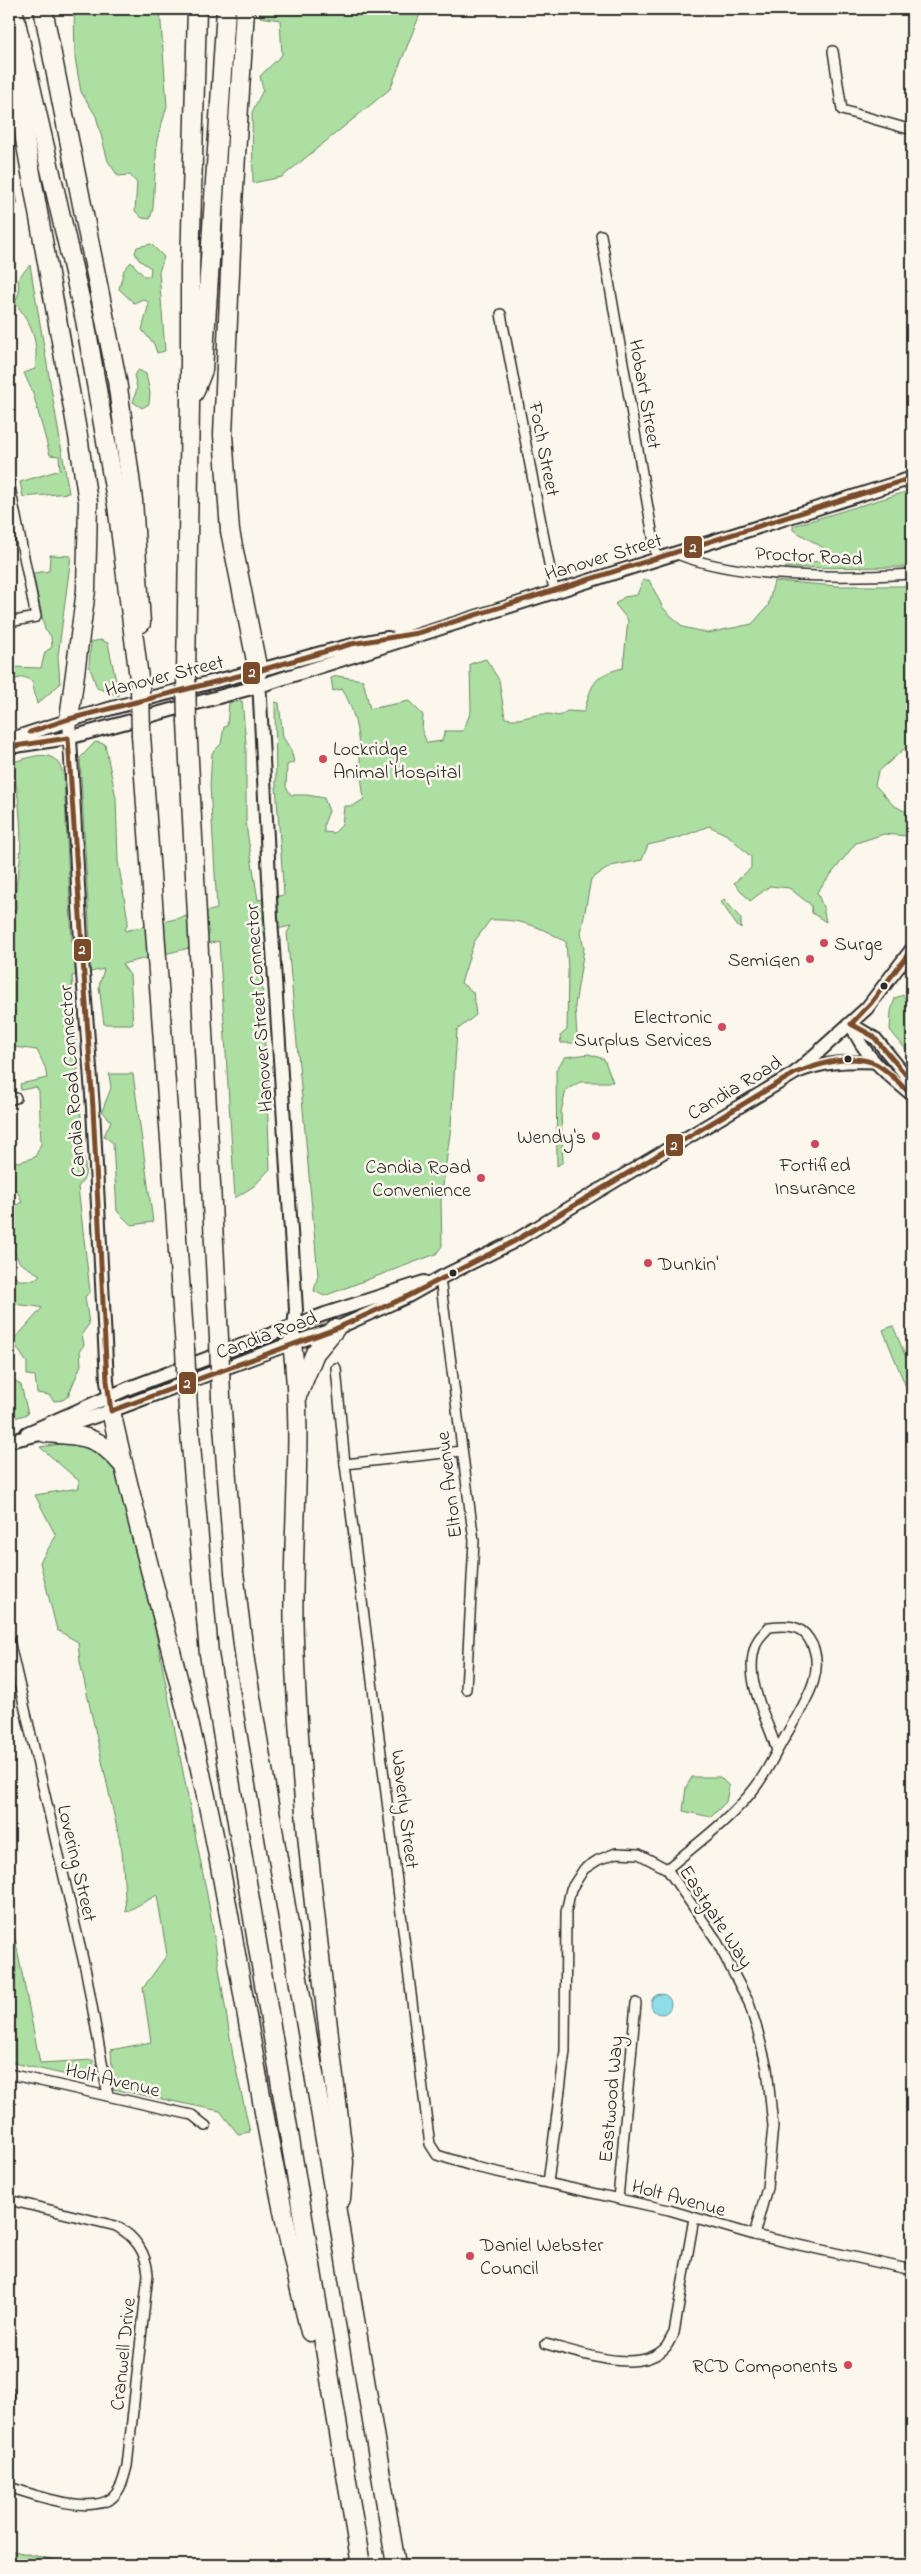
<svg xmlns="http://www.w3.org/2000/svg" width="921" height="2574" font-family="'Indie Flower',sans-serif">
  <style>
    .green { fill: #acdfa1; stroke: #6c8566 }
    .water { fill: #8edeea; stroke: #66969e }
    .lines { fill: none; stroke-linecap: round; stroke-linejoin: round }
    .minor-casing { stroke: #2b2b2b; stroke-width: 12 }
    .tertiary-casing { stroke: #2b2b2b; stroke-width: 15 }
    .secondary-casing { stroke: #2b2b2b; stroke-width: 16 }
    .motorway-casing { stroke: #2b2b2b; stroke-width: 21 }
    .minor { stroke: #fbf7ec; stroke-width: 9 }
    .tertiary { stroke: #fbf7ec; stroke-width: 11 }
    .secondary { stroke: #fbf7ec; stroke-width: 12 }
    .motorway { stroke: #fbf7ec; stroke-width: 18 }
    .motorway-bridge-casing { stroke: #2b2b2b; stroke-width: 21; stroke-linecap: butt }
    .motorway-bridge { stroke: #fbf7ec; stroke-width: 18 }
    .bus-1-casing { stroke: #fbf7ec; stroke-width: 9 }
    .bus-1 { stroke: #7a4b2a; stroke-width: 5 }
    .poi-dot { fill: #d1495b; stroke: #fbf7ec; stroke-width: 2 }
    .bus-dot { fill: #2b2b2b; stroke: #fbf7ec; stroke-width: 2 }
    .labels { text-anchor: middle; stroke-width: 5; stroke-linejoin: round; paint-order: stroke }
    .street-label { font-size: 20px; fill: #2b2b2b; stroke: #fbf7ec }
    .poi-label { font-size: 20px; fill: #2b2b2b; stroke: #fbf7ec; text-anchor: end }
    .line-badge { stroke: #fbf7ec; stroke-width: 2 }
    .badge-label { font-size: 14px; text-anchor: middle; font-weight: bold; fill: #fff }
  </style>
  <rect width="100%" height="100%" fill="#fbf7ec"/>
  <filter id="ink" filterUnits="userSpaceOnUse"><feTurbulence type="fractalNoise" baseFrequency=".02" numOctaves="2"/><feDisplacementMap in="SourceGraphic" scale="10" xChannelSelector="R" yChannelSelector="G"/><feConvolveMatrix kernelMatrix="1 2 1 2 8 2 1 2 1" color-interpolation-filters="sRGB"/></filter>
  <g filter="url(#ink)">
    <g class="green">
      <path d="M74,9H160L167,106L157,140L153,208L150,219L142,218L135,211L137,183L130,175L118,176L108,161L96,116L81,92L75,58Z"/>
      <path d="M260,9H422L390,89L282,177L253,183L252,112L263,90L260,76L282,55L280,20L260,17Z"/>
      <path d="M9,159L18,204L10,203Z"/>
      <path d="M151,244L164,257L159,272L165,351L157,353L154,344L142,330L149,303L143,299L134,303L119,289L124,270L131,262L144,276H150L151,268L139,260L135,253L137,247Z"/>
      <path d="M30,265L69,493L23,497L20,482L60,470L59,456L50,455L33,393L24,373L35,369C39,342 32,324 15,303L19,292L18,278Z"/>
      <path d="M139,370L146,374L150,393L149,404L142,408L133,402L137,388L134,375Z"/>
      <path d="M912,490V567L785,568L790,564L822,561L824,548L793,530V526Z"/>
      <path d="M50,555L71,556L58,656L60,684L37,704L32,681L24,677L9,681V667L41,668L45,652L52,647L51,636L45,630L33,573L49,571Z"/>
      <path d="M643,580H649L663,608L683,627L708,633L752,624L768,606L774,581L838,586H912V742L878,772L875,785L893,805L912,815V840L907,836L884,834L856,843L817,892L823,907L826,922L812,913L811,905L789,888L770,886L750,901L734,883L751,868V857L729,836L709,826L678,838L648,845L642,860L611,866L591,879L581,933L584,949L575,1005L577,1037L574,1043H561L560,1036L567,1030L568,969L566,942C539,926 521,919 490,920L474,942L461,983L473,992L476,1015L457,1030L451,1126L441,1201L442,1246L436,1254L324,1296L314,1291L318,1275L287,933L291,926L258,933L261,952L270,1169L254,1186L235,1198L219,941L122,964L130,975L133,1024H104L99,986L104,969L72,976L83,1151C84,1167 90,1174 78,1187L90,1291L85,1297L89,1324L82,1334L84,1345L80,1350L81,1365L68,1396L63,1400L54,1401L49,1395L37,1393L35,1376L27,1375V1363L12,1340L22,1331L42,1308C30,1304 20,1307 9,1302V1272L19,1280H34L40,1275L20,1263L11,1246L9,1247V1209L22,1202L17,1190H9V1161L20,1162L35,1157L41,1144L39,1091L36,1087L21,1090L20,1084L47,1078L45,1067L37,1050L14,1047L9,1049V912L17,910C13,893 18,878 20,860C22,832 20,806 15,778L9,776V763C34,757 56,744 64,777L72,944L90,940L80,758L95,742L105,744L116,798L118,861L128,921L125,931L217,909L210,785L212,753L221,744L224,727L227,726L229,703L242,701L246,743V825L258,900L284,895L276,786L275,702L279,703L283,737L291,750L294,762L287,765L286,787L291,795H307L324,798L329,811L324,824V832L334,833L342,825L344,806H353L364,799C358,762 363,722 342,689L333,691L331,678L337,676L363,680L370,709L409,701L423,715L422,731L427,743L442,741L445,731H463L471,711L470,664L486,659L499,680L505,718C525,723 536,709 559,716L567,711L584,712C592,684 593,675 623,668L628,620L615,604L624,597L637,595Z"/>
      <path d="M100,640L108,643L119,696L97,688L89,665L91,642Z"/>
      <path d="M724,899L741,919V928L738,927L721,902Z"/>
      <path d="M903,995L912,1008V1057L890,1030L891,1011L895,998Z"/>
      <path d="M589,1054L604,1059L613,1082H580L566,1090L561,1112L563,1162L557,1166L556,1070L565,1057Z"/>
      <path d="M109,1074H133L153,1222L131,1225L117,1211L113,1143L104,1136L111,1121L102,1111L111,1088Z"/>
      <path d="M893,1326L912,1372V1402L883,1330Z"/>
      <path d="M10,1377L21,1385L28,1414L11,1419L9,1413Z"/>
      <path d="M66,1443C92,1447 104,1450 117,1475L151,1608L209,1905L233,2056L250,2132L238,2134L220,2111L113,2089L111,2050L151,2042L143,1988L167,1955L157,1895L126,1912L122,1851L80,1662L78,1642L57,1630L40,1562L56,1536L35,1495L79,1488V1481L40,1447Z"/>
      <path d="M692,1777H720L729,1786L726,1802L711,1817L683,1811L686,1787Z"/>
      <path d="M9,1908L40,2063L93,2060L94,2081L9,2062Z"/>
      <path d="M9,2550L78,2565H9Z"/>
    </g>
    <circle class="water" cx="661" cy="2004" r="10"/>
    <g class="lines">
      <g class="minor-casing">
        <g id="minor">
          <path d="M833,51L842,110L912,130"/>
          <path d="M601,235L657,560"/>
          <path d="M501,314L554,590"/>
          <path d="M9,482L36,617L9,622"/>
          <path d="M677,554C739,579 844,578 912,574"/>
          <path d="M9,1100L16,1098"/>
          <path d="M440,1278L474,1541L466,1689"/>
          <path d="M336,1368L345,1464L428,2130L430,2144L437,2155L475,2167L669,2210L754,2235L912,2270"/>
          <path d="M345,1464L462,1451"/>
          <path d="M9,1640L86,1972L108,2096"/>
          <path d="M667,1869C697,1843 729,1821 754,1789C766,1774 775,1754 785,1737C801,1708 830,1671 809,1639C800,1624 785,1625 769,1627C765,1632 759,1637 757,1642C741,1677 768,1719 777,1751"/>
          <path d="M9,2074L192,2115L206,2126"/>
          <path d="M548,2183L565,2051L566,1912L571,1889L584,1869L598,1860L616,1853L639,1854L667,1869L715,1938L749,2003L758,2032L767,2068L773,2126L767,2188L754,2235"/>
          <path d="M618,2199L636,2003"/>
          <path d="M9,2200L116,2226C136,2237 146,2252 148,2274L127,2466C124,2478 121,2490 112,2498C89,2515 34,2495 9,2487"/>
          <path d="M546,2344C578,2352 640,2376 666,2347C669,2343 671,2337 674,2333L694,2218"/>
          <path d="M9,2391V2428"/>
        </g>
      </g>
      <g class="tertiary-casing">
        <g id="tertiary">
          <path d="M851,1024C862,1054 887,1075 912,1095"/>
          <path d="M851,1024L876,1039L912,1083"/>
          <path d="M798,1072C824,1062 847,1061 875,1062"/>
        </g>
      </g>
      <g class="secondary-casing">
        <g id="secondary">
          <path d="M259,679L271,918L296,1310L292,1343"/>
          <path d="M69,719L82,960L93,1108L107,1381L111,1411"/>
          <path d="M9,740C88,712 170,693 251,672C297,661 341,645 388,638"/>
          <path d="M9,747L68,738L259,686L912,478"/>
          <path d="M27,1433L129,1388L325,1314L424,1282"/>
          <path d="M14,1440L45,1433L111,1411L278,1348L335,1329L408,1296L440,1278L513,1242L795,1073L867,1008L912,949"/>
        </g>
      </g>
      <g class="motorway-casing">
        <g id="motorway">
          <path d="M13,9L85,320L117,505L140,686"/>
          <path d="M43,9L117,380L133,500L141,623"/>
          <path d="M245,9L233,204L223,435L230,531L258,671"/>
          <path d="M9,50L78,436L88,502L86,590L69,719"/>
          <path d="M194,393L203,370L226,9"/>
          <path d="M186,675L190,403V268L197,9"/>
          <path d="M187,722L219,1339"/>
          <path d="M141,735L185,1349"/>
          <path d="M292,1343C305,1441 290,1542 294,1640C300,1815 324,1989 344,2162L341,2199"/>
          <path d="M299,1392L315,1353L335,1329"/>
          <path d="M221,1398L234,1572L245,1661L396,2565"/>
          <path d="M188,1410L209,1654L361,2565"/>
          <path d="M111,1411C142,1551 185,1689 213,1830C246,1997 269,2167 310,2332"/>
          <path d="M45,1433C81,1435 98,1435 122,1464"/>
        </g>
      </g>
      <use href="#minor" class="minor"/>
      <use href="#tertiary" class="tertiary"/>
      <use href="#secondary" class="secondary"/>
      <use href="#motorway" class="motorway"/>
      <g class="motorway-bridge-casing">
        <g id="motorway-bridge">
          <path d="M186,675L187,722"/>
          <path d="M140,686L141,735"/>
          <path d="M219,1339L221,1398"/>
          <path d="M185,1349L188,1410"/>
        </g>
      </g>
      <use href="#motorway-bridge" class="motorway-bridge"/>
      <g class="bus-1-casing">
        <g id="bus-1">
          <path d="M30,732L69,719L258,671L351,644L418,633L912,478"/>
          <path d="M9,747L68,738L93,1108L107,1381L111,1411L335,1329L408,1296L513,1242L795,1073C817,1065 853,1052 876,1064C890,1071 900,1085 912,1095"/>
          <path d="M906,1075L873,1036L851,1024L871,1003L912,949"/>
        </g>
      </g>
      <use href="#bus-1" class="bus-1"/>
    </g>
  </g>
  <g class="poi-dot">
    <circle cx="323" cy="759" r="5"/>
    <circle cx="824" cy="943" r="5"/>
    <circle cx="810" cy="959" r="5"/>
    <circle cx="722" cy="1027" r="5"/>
    <circle cx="596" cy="1136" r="5"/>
    <circle cx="815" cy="1144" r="5"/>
    <circle cx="481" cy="1178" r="5"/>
    <circle cx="648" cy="1263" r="5"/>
    <circle cx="470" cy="2256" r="5"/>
    <circle cx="848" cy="2365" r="5"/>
  </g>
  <g class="bus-dot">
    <circle cx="884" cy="986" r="4.5"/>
    <circle cx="848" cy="1059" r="4.5"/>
    <circle cx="453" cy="1273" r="4.5"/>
  </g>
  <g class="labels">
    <g class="street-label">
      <text transform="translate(646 394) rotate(80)" y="7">Hobart Street</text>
      <text transform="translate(545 449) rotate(79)" y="7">Foch Street</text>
      <text transform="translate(809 555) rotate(3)" y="7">Proctor Road</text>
      <text transform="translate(603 556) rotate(-17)" y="7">Hanover Street</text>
      <text transform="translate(164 675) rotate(-14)" y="7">Hanover Street</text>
      <text transform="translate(258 1008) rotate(-94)" y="7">Hanover Street Connector</text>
      <text transform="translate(71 1081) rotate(-94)" y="7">Candia Road Connector</text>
      <text transform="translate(734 1087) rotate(-31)" y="7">Candia Road</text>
      <text transform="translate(266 1334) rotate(-20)" y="7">Candia Road</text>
      <text transform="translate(448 1485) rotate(-97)" y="7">Elton Avenue</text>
      <text transform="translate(406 1809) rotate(83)" y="7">Waverly Street</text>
      <text transform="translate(78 1863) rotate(77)" y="7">Lovering Street</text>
      <text transform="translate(717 1916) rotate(57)" y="7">Eastgate Way</text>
      <text transform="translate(113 2079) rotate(13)" y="7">Holt Avenue</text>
      <text transform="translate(610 2099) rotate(-85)" y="7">Eastwood Way</text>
      <text transform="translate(679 2197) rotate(15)" y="7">Holt Avenue</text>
      <text transform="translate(122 2354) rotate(-84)" y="7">Cranwell Drive</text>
    </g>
    <g class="poi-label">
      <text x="333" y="755" text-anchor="start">Lockridge<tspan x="333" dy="23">Animal Hospital</tspan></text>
      <text x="834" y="950" text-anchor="start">Surge</text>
      <text x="800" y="966">SemiGen</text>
      <text x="712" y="1023">Electronic<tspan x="712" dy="23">Surplus Services</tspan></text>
      <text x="586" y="1143">Wendy's</text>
      <text x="815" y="1171" text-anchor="middle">Fortified<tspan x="815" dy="23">Insurance</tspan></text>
      <text x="471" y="1173">Candia Road<tspan x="471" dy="23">Convenience</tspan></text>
      <text x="658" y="1270" text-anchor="start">Dunkin'</text>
      <text x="480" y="2251" text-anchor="start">Daniel Webster<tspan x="480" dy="23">Council</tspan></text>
      <text x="838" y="2372">RCD Components</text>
    </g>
  </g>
  <g class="line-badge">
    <rect x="683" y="535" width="20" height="24" rx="5" fill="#7a4b2a"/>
    <rect x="242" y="661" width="19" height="24" rx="5" fill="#7a4b2a"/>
    <rect x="73" y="938" width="19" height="24" rx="5" fill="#7a4b2a"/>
    <rect x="665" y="1133" width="19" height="24" rx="5" fill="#7a4b2a"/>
    <rect x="178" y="1371" width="19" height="24" rx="5" fill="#7a4b2a"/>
  </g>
  <g class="badge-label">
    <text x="693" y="552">2</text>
    <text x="252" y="677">2</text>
    <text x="82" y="954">2</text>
    <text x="674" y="1150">2</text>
    <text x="187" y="1388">2</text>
  </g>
  <rect width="921" height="2574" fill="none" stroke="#fbf7ec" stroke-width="30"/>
  <rect x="15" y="15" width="891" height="2544" fill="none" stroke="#2b2b2b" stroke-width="2" filter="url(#ink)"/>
</svg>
